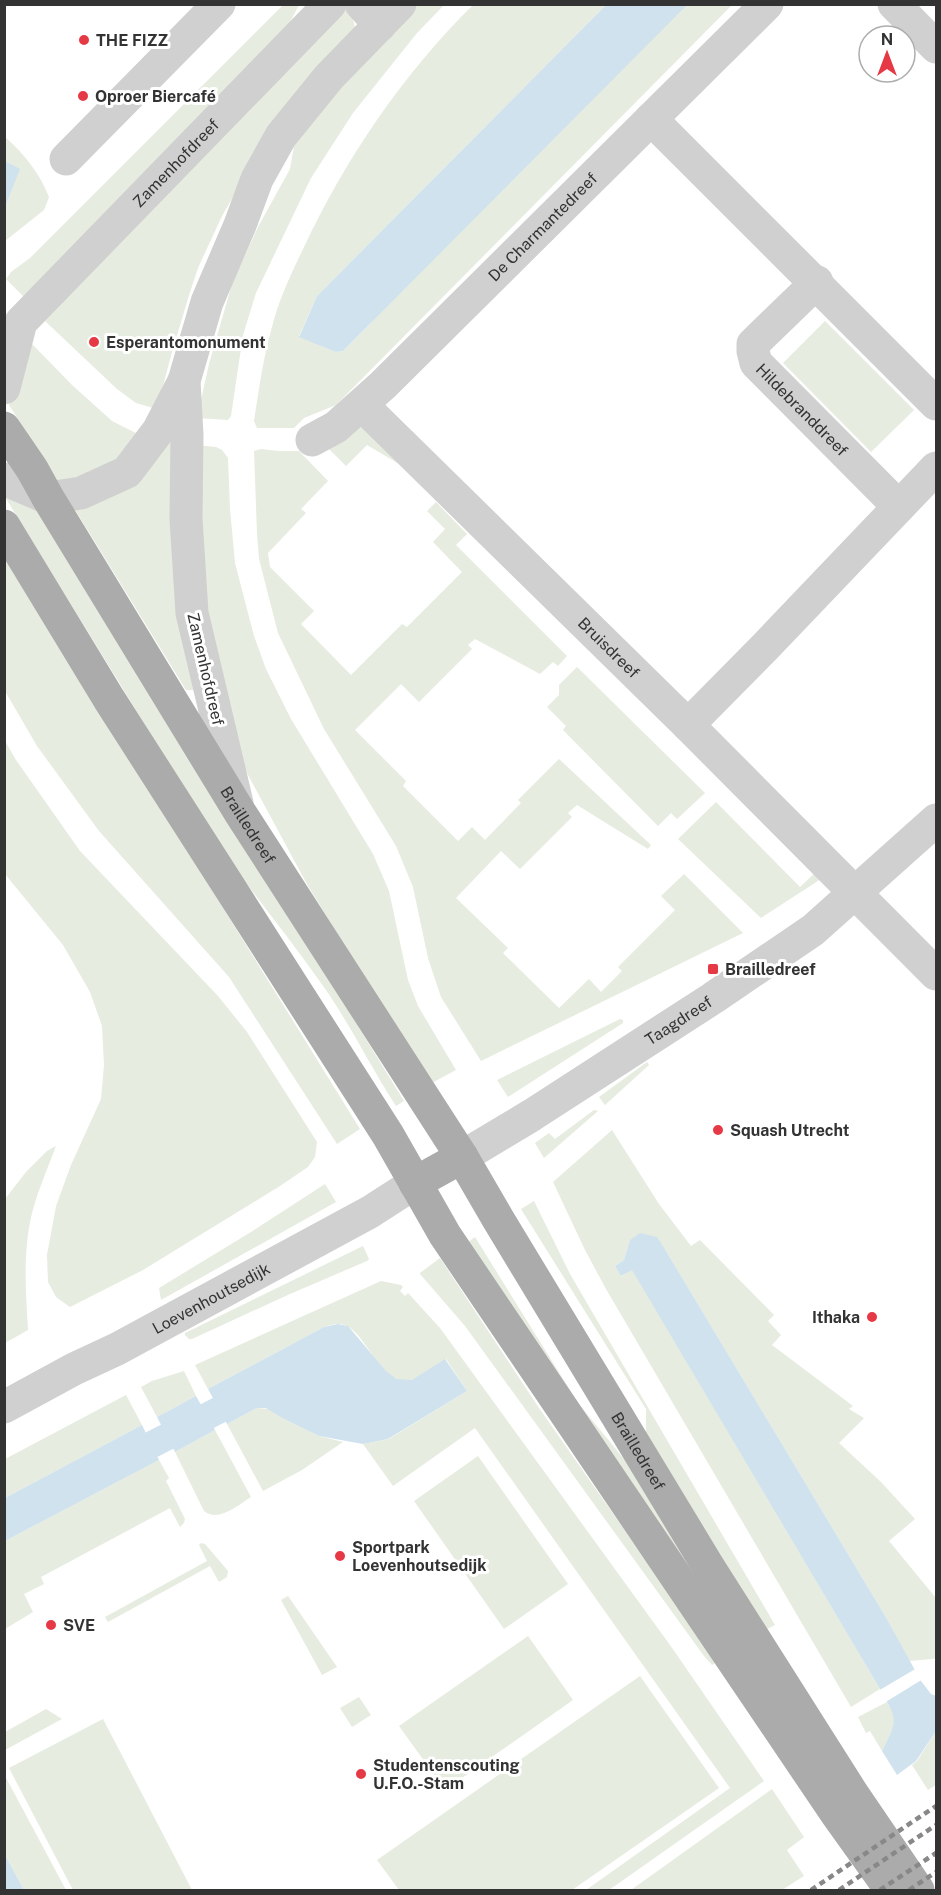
<svg xmlns="http://www.w3.org/2000/svg" width="941" height="1895" font-family="'Public Sans',sans-serif">
  <style>
    .green { fill: #e6ecdf }
    .water { fill: #cfe2ee }
    .pier { fill: #fff }
    .lines { fill: none; stroke-linecap: round; stroke-linejoin: round }
    .canal { stroke: #cfe2ee; stroke-width: 27 }
    .minor { stroke: #d0d0d0; stroke-width: 33 }
    .major { stroke: #ababab; stroke-width: 33 }
    .rail { stroke: #888; stroke-width: 4.5; stroke-dasharray: 6 4.5; stroke-linecap: butt }
    .poi-dot { fill: #e63946; stroke: #fff; stroke-width: 2 }
    .labels { text-anchor: middle; stroke-width: 6; stroke-linejoin: round; paint-order: stroke }
    .poi-label { font-size: 16px; font-weight: bold; fill: #333; stroke: #fff; text-anchor: start }
    .street-label { font-size: 16px; fill: #333; stroke: #fff }
  </style>
  <rect width="100%" height="100%" fill="#fff"/>
  <g class="green">
    <path d="M283,5H299L287,28L24,297L6,279L11,272L30,258Z"/>
    <path d="M340,5C350,13 355,18 355,32L246,174L222,216L198,268L190,292L172,352L157,409L136,403L117,389L45,321L68,293Z"/>
    <path d="M416,5H444L417,33L353,113L311,178L256,293L243,335L231,416L228,420L197,418L209,364L232,284L258,227L290,169L294,146L306,121Z"/>
    <path d="M473,5H606L317,296L299,336L336,352L343,351L369,325L641,5H732L336,405L304,418L294,428H257L254,421C259,390 263,358 272,327C279,299 292,272 304,247C346,158 403,74 473,5Z"/>
    <path d="M4,136C24,154 39,172 49,197L44,210L5,241V207L19,169L5,161Z"/>
    <path d="M825,321L914,410L871,452L783,363Z"/>
    <path d="M32,344L72,385L112,421L140,435L135,446L96,475L57,481L9,405Z"/>
    <path d="M357,420L423,478L367,445L346,466L326,446Z"/>
    <path d="M163,440L178,442L195,690H186L74,508Z"/>
    <path d="M196,445L216,447L222,450L228,458L230,509L235,563L254,636L266,669L291,719L373,854L389,891L408,980L418,1006L456,1070L430,1084L308,886L247,773L226,718L210,656Z"/>
    <path d="M261,449L279,451H299L328,481L301,509L306,513L268,553L270,567L314,611L301,624L351,675L402,624L407,627L462,572L433,542L445,529L427,511L436,502L467,534L456,545L567,656L558,666L553,662L540,674L475,639L468,645L472,649L419,702L401,684L355,730L406,781L403,786L458,841L472,827L485,840L521,803L518,800L559,759L651,845L648,849L577,805L568,813L572,817L520,869L501,851L456,898L508,948L503,953L559,1008L589,979L601,992L622,971L618,967L675,910L661,896L684,874L743,933L481,1061L441,997L428,958L413,887L396,846L324,729L278,633L259,559L257,533L254,451Z"/>
    <path d="M5,497L37,504L404,1101L396,1106C370,1066 349,1022 321,983C288,936 252,893 219,845Z"/>
    <path d="M4,554L360,1129L337,1144L229,977L99,831L37,746L5,691Z"/>
    <path d="M577,667L705,793L677,819L671,813L658,826L563,730L566,726L547,707L559,695V685Z"/>
    <path d="M4,739L16,760L80,851L218,996L247,1032L317,1142L315,1157L308,1167L280,1186L143,1270L70,1307L56,1297L48,1282L47,1255L56,1206L71,1165L101,1099L104,1065L102,1026L90,992L63,945L5,874Z"/>
    <path d="M716,802L800,887L815,873L821,879L761,918L678,839Z"/>
    <path d="M620,1019L623,1020V1023L508,1097L497,1080Z"/>
    <path d="M647,1062L649,1065L605,1105L599,1097Z"/>
    <path d="M594,1110L598,1111L544,1158L535,1143L549,1133L555,1139Z"/>
    <path d="M612,1130L659,1204L691,1246L700,1240L774,1315L768,1321L781,1335L772,1345L853,1406L849,1409L864,1418L839,1443L881,1482L915,1519L889,1541L936,1598V1658L933,1659L909,1661L884,1614L666,1251L630,1240L624,1260L615,1266L622,1276L632,1269L880,1689L851,1707L606,1289L585,1250L553,1182Z"/>
    <path d="M56,1146C47,1170 35,1197 30,1222C23,1258 26,1294 28,1330L5,1343V1199L26,1172L47,1151Z"/>
    <path d="M325,1184L336,1202L161,1300L159,1288L251,1232Z"/>
    <path d="M534,1201L570,1274L775,1625L765,1630L646,1433V1409L521,1209Z"/>
    <path d="M475,1237L578,1403L633,1470L794,1721L467,1243Z"/>
    <path d="M363,1246L369,1259L367,1261L290,1294L192,1339H189L185,1335V1333Z"/>
    <path d="M440,1258L539,1408L717,1662L712,1665L704,1656L465,1326L420,1274V1273Z"/>
    <path d="M381,1281L401,1285L403,1287L400,1291L405,1296L408,1293L440,1328L670,1645L764,1781L609,1890H586L730,1788L475,1428L393,1486L363,1444L389,1439L467,1391L446,1359C436,1364 419,1379 409,1381C381,1385 368,1337 347,1326C339,1322 332,1325 324,1327L208,1389L195,1365Z"/>
    <path d="M184,1371L196,1396L157,1417L141,1387L152,1381Z"/>
    <path d="M126,1395L142,1425L5,1498V1459Z"/>
    <path d="M257,1408L270,1409L284,1419L319,1436L343,1442L302,1470L263,1491L227,1424Z"/>
    <path d="M215,1430L251,1497C238,1505 218,1523 204,1511L175,1452Z"/>
    <path d="M478,1456L568,1584L504,1629L414,1501Z"/>
    <path d="M159,1460L169,1478L166,1481L185,1519L184,1523L180,1527L170,1508L41,1577L44,1584L24,1594L33,1612L5,1629V1541Z"/>
    <path d="M201,1543L205,1544L228,1571L227,1577L219,1582L210,1566L108,1622L105,1617L207,1561L199,1545Z"/>
    <path d="M288,1596L337,1667L322,1675L281,1600Z"/>
    <path d="M528,1636L573,1700L445,1790L399,1726Z"/>
    <path d="M640,1676L719,1788L572,1890H399L377,1860Z"/>
    <path d="M359,1697L371,1715L352,1727L340,1708Z"/>
    <path d="M887,1702L895,1717L893,1728L882,1751L870,1731L866,1733L858,1717Z"/>
    <path d="M46,1709L62,1719L5,1750V1732Z"/>
    <path d="M103,1719L192,1890H73L9,1768Z"/>
    <path d="M936,1731V1785L928,1790L912,1765L917,1761Z"/>
    <path d="M4,1774L66,1890H24L5,1855Z"/>
    <path d="M772,1789L804,1837L787,1850L804,1876L782,1890H631Z"/>
  </g>
  <g class="water">
    <path d="M606,5H687L343,351L336,352L299,337L317,296Z"/>
    <path d="M5,161L20,169L5,207Z"/>
    <path d="M640,1233L657,1237L666,1251L884,1614L921,1681L931,1694L936,1696V1731L916,1761L897,1775L882,1751C898,1718 898,1722 880,1689L632,1270L621,1276L615,1266L624,1260L630,1240Z"/>
    <path d="M338,1324L348,1326L386,1371L396,1379L412,1380L445,1359L467,1391L388,1439L363,1444L319,1436L284,1419L266,1408H257L227,1424L208,1389L324,1327Z"/>
    <path d="M196,1396L215,1430L175,1452L157,1417Z"/>
    <path d="M142,1425L159,1460L5,1541V1498Z"/>
    <path d="M4,1855H5L24,1890H5Z"/>
  </g>
  <path class="pier" d="M917,1668L923,1679L884,1703L878,1691Z"/>
  <g class="lines">
    <path class="canal" d="M118,1462L252,1393"/>
    <g class="minor">
      <path d="M361,4L380,25"/>
      <path d="M894,4L936,47"/>
      <path d="M651,119L936,404"/>
      <path d="M66,159L219,4"/>
      <path id="s1" d="M817,282L753,344V351L756,363L898,506"/>
      <path id="s2" d="M4,388L21,322L330,4"/>
      <path id="s3" d="M362,405L688,725L936,974"/>
      <path id="s4" d="M312,440L336,427L383,385L767,4"/>
      <path d="M4,479L48,498L81,493L127,472L158,431L184,381"/>
      <path d="M688,725L767,645L936,468"/>
      <path d="M237,803L192,613L186,519L187,435L184,381L207,302L240,225L257,179L281,136L329,77L400,4"/>
      <path id="s5" d="M462,1157L532,1115L713,998L813,930L936,820"/>
      <path id="s6" d="M4,1407L74,1369L117,1349L370,1212L415,1183"/>
    </g>
    <g class="major">
      <path id="s7" d="M4,428L32,469L48,498L239,811L462,1157L498,1219L708,1566L852,1793L918,1890"/>
      <path d="M4,526L109,699L388,1135L445,1235L838,1816L891,1890"/>
      <path d="M415,1183L462,1157"/>
    </g>
    <g class="rail">
      <path d="M811,1890L936,1806"/>
      <path d="M839,1890L936,1825"/>
      <path d="M880,1890L936,1853"/>
      <path d="M909,1890L936,1872"/>
    </g>
  </g>
  <g class="poi-dot">
    <circle cx="84" cy="40" r="6"/>
    <circle cx="83" cy="96" r="6"/>
    <circle cx="94" cy="342" r="6"/>
    <rect x="707" y="963" width="12" height="12" rx="3"/>
    <circle cx="718" cy="1130" r="6"/>
    <circle cx="872" cy="1317" r="6"/>
    <circle cx="340" cy="1556" r="6"/>
    <circle cx="51" cy="1625" r="6"/>
    <circle cx="361" cy="1774" r="6"/>
  </g>
  <g class="labels">
    <g class="poi-label">
      <text x="96" y="46">THE FIZZ</text>
      <text x="95" y="102">Oproer Biercafé</text>
      <text x="106" y="348">Esperantomonument</text>
      <text x="725" y="975">Brailledreef</text>
      <text x="730" y="1136">Squash Utrecht</text>
      <text x="860" y="1323" text-anchor="end">Ithaka</text>
      <text x="352" y="1553">Sportpark<tspan x="352" dy="18">Loevenhoutsedijk</tspan></text>
      <text x="63" y="1631">SVE</text>
      <text x="373" y="1771">Studentenscouting<tspan x="373" dy="18">U.F.O.-Stam</tspan></text>
    </g>
    <g class="street-label">
      <text dy="6" stroke="none"><textPath href="#s2" startOffset="290">Zamenhofdreef</textPath></text>
      <text dy="6" stroke="none"><textPath href="#s4" startOffset="315">De Charmantedreef</textPath></text>
      <text dy="6" stroke="none"><textPath href="#s1" startOffset="174">Hildebranddreef</textPath></text>
      <text dy="6" stroke="none"><textPath href="#s3" startOffset="346">Bruisdreef</textPath></text>
      <text transform="translate(206 669) rotate(77)" y="6">Zamenhofdreef</text>
      <text dy="6" stroke="none"><textPath href="#s7" startOffset="466">Brailledreef</textPath></text>
      <text dy="6" stroke="none"><textPath href="#s5" startOffset="256">Taagdreef</textPath></text>
      <text dy="6" stroke="none"><textPath href="#s6" startOffset="234">Loevenhoutsedijk</textPath></text>
      <text dy="6" stroke="none"><textPath href="#s7" startOffset="1204">Brailledreef</textPath></text>
    </g>
  </g>
  <rect width="941" height="1895" fill="none" stroke="#333333" stroke-width="12"/>
  <g transform="translate(887 54)"><circle r="28" fill="#ffffff" stroke="#adadad" stroke-width="1.5"/>
  <path d="M0-4.5L10 22L0 15L-10 22Z" fill="#e63946"/>
  <text y="-9" font-size="16" font-weight="bold" text-anchor="middle" fill="#333333">N</text>
  </g>
</svg>
